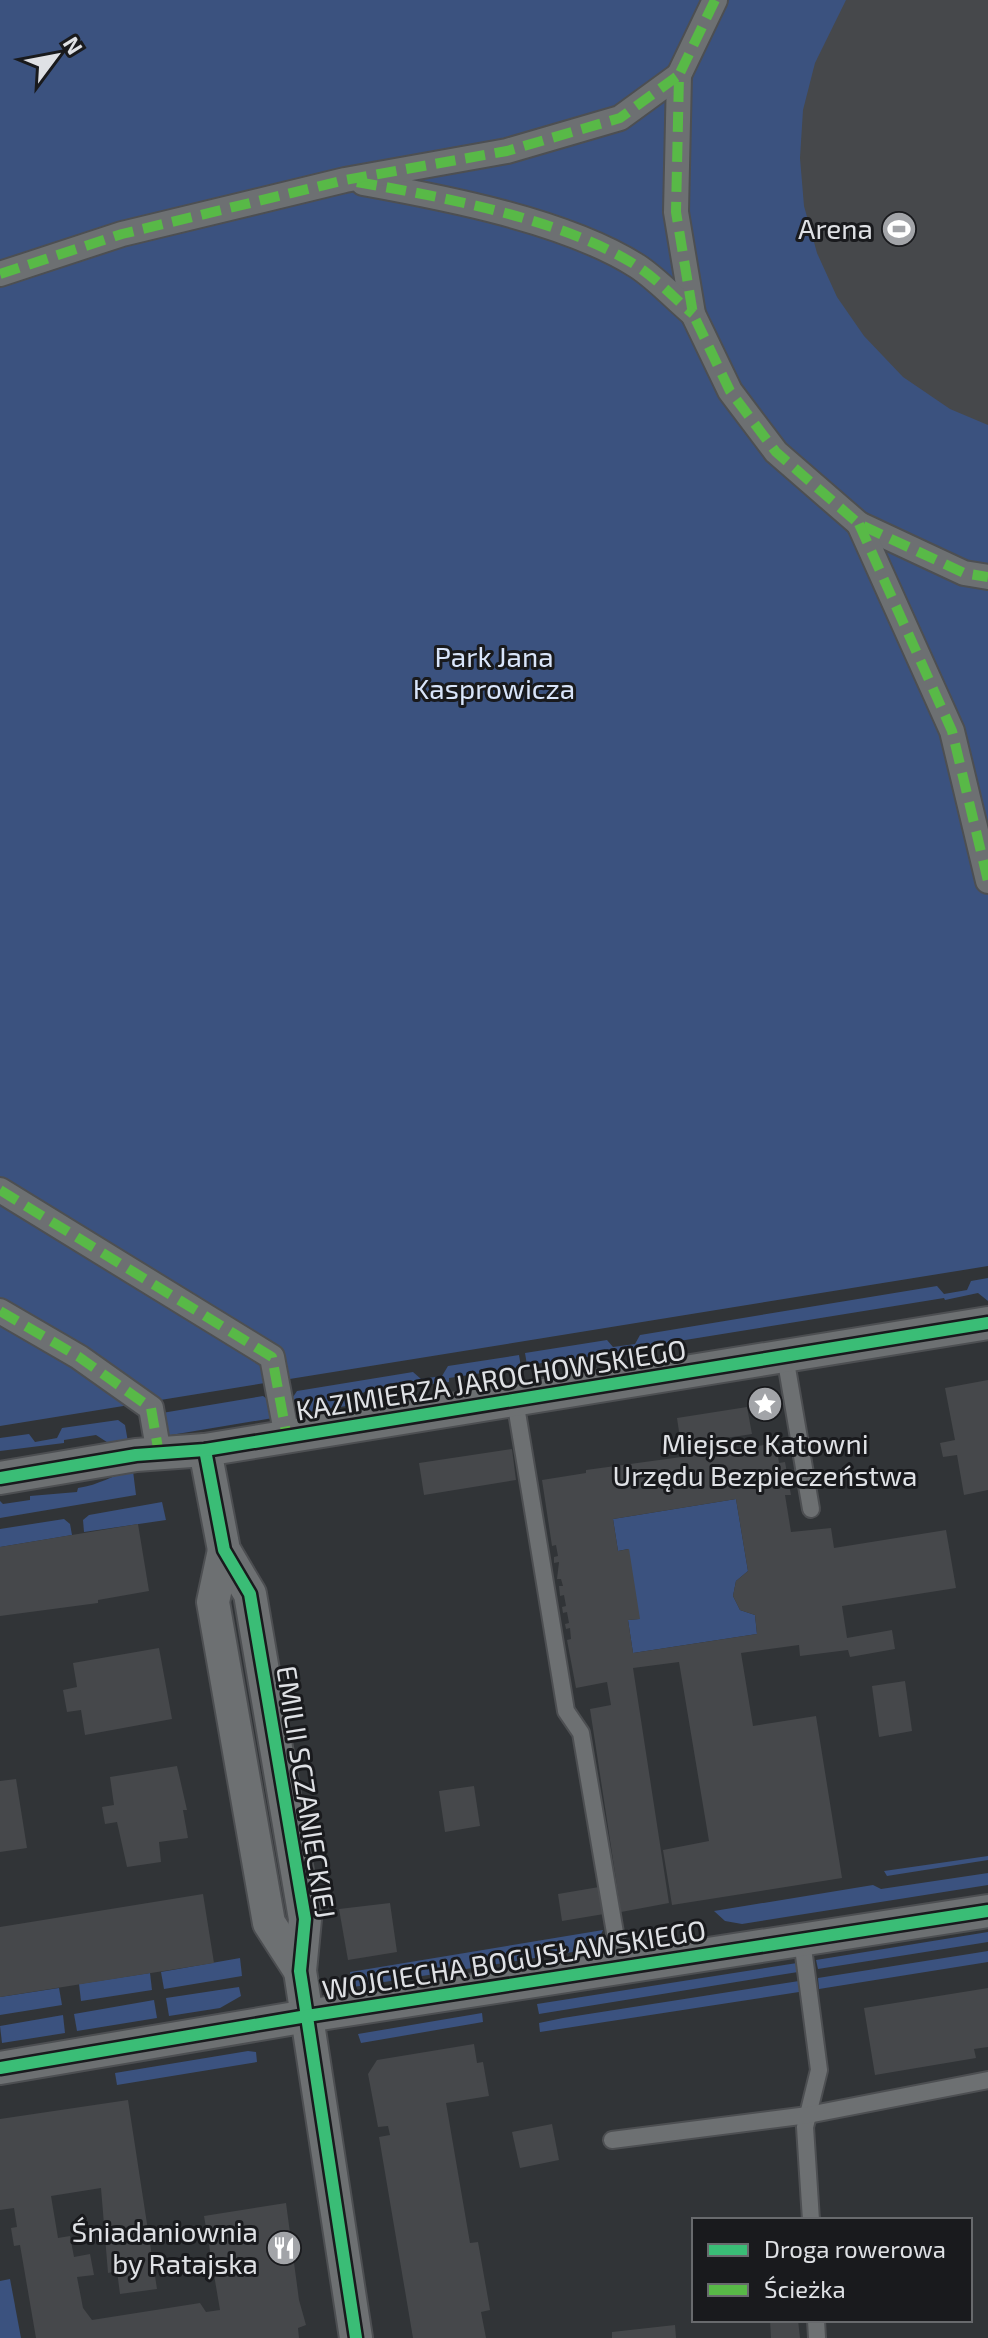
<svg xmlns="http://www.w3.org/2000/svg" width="988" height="2338" font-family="'Exo 2',sans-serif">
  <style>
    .green { fill: #3b527f }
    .building { fill: #46484b; fill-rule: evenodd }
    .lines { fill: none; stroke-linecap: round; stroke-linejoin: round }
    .service-casing { stroke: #4d4f52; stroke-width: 20 }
    .pedestrian-casing { stroke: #4d4f52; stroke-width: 28 }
    .minor-casing { stroke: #4d4f52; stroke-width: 36 }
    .service { stroke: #6d7072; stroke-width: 16 }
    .pedestrian { stroke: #6d7072; stroke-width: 24 }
    .minor { stroke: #6d7072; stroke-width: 32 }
    .quiet { stroke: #58b947; stroke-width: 10; stroke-dasharray: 20 10; stroke-linecap: butt }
    .cycleway-casing { stroke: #191a1d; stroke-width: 17 }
    .cycleway { stroke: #3abd76; stroke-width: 12 }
    .labels { text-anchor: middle; stroke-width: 6; stroke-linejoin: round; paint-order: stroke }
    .poi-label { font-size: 28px; fill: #dfe1e5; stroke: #191a1d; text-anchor: end }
    .park-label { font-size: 28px; fill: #d9e5fa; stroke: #191a1d }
    .street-label { font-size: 28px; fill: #dfe1e5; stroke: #191a1d }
  </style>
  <rect width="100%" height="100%" fill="#313437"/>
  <g class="green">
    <path d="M0,0H988V1266L0,1426Z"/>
    <path d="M988,1278V1301L978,1293L945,1300L944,1298L642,1347L641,1350L527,1365L525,1353L607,1340L613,1347L635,1344L640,1335L937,1286L944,1294L967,1290L971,1281Z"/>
    <path d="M519,1355L521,1367L449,1378V1382L364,1392L353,1405L296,1414L293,1397L297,1391L413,1372L421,1379L442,1376L448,1366Z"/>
    <path d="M263,1396L270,1401L273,1418L165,1436L162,1413Z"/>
    <path d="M118,1420L125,1425L128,1442L110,1444L96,1435L64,1440V1443L0,1451V1438L29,1434L35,1442L57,1438L62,1428Z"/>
    <path d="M133,1471L136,1495L0,1518V1501L3,1504L30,1500V1496L77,1492L78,1488C100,1485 111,1475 133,1471Z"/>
    <path d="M736,1499L748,1571L736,1581L733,1596L740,1610L755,1615L757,1634L633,1653L628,1620L639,1619L628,1549L618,1551L613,1519Z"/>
    <path d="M162,1502L166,1520L84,1532L83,1520L89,1515Z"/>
    <path d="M64,1519L70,1524L72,1535L0,1547V1529Z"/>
    <path d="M988,1856V1860L887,1876L884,1871Z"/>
    <path d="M988,1873V1885L742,1924L725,1921L714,1911L873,1885L881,1889Z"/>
    <path d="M603,1930L598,1941L579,1951L353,1987L350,1972Z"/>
    <path d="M988,1932V1942L818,1969L816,1960Z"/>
    <path d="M988,1951V1962L819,1989L818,1978Z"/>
    <path d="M240,1958L242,1976L164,1989L161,1972Z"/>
    <path d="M797,1963L798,1972L539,2014L537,2004Z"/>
    <path d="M150,1973L152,1990L81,2001L79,1984Z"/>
    <path d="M799,1981V1992L540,2032L539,2023L563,2018Z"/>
    <path d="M239,1987L241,1996L220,2008L169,2016L166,1998Z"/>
    <path d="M59,1988L62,2005L0,2015V1997Z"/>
    <path d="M154,2000L157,2018L77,2031L74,2014Z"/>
    <path d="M482,2013L483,2022L361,2043L358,2034Z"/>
    <path d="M63,2015L65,2033L2,2043L0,2026Z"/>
    <path d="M248,2051L256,2052L257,2062L117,2085L115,2073Z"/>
    <path d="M10,2279L21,2338H0V2281Z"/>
  </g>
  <g class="building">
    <path d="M846,0H988V425L950,409L903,377L864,336L837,297L817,253L804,206L800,158L803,110L815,63Z"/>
    <path d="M988,1380V1490L964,1495L957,1455L943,1457L940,1443L955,1440L945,1388Z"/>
    <path d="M747,1407L752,1434L681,1445L677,1418Z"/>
    <path d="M744,1441L746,1448L776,1443L779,1463L785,1462L791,1495H785L791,1532L831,1528L834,1548L946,1530L956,1588L842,1606L847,1638L892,1630L895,1649L850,1657L848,1650L800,1656L799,1645L741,1653L753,1726L816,1716L842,1878L672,1905L663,1850L709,1841L679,1662L633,1668L669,1903L621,1912L590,1709L611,1705L607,1682L576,1688L567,1640L571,1639L570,1628L566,1629L565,1624L569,1623L567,1612L563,1613L562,1607L566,1606L564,1595L560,1596L559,1586H563L561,1579H557L559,1562L554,1563V1557L558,1556L556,1545L552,1546L542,1480L586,1473V1470L740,1449L739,1442ZM736,1499L748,1571L736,1581L733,1596L740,1610L755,1615L757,1634L633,1653L628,1620L640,1619L629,1549L618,1551L613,1519Z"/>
    <path d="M512,1449L516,1480L424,1495L419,1463Z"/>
    <path d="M138,1524L149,1591L98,1600V1603L0,1616V1547Z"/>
    <path d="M159,1648L172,1719L85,1735L81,1710L67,1712L63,1690L77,1687L73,1663Z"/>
    <path d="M905,1681L912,1731L879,1737L872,1686Z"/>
    <path d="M177,1766L187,1810H183L188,1838L159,1842L161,1862L127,1867L117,1822L105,1824L102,1807L114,1805L110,1777Z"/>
    <path d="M16,1779L27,1848L0,1852V1781Z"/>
    <path d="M474,1786L480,1826L445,1832L439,1791Z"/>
    <path d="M599,1887L604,1914L562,1921L558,1894Z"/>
    <path d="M203,1894L214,1963L0,1997V1927Z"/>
    <path d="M390,1903L397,1952L348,1960L339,1909Z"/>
    <path d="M988,1988V2047L974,2049L976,2058L875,2075L864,2008Z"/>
    <path d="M474,2044L477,2063L483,2062L489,2096L446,2103L470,2243L478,2242L490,2310L481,2312L486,2338H413L379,2137L390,2135L388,2126L378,2127L368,2074L377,2060Z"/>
    <path d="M128,2100L157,2289L120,2294L117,2271L108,2273L101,2188L51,2196L58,2238L70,2236L74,2257L90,2254L94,2275L77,2277L83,2308L92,2320L200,2303L206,2312L220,2310L204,2216L286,2203L299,2300L306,2325L298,2328L299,2338H36L20,2245L14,2246L11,2228L17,2227L14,2208L0,2210V2119Z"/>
    <path d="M552,2124L559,2160L520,2168L512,2132Z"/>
    <path d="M770,2320H798L800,2338H771Z"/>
    <path d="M675,2325L676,2338H612V2332Z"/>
  </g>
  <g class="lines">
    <g class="service-casing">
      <g id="service">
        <path d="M785,1356L811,1509"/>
        <path d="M515,1400L566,1711L581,1733L621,1968"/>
        <path d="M802,1940L819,2070L805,2127L811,2220"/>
        <path d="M612,2140L808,2115L988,2080"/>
        <path d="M816,2320L817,2338"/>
      </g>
    </g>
    <g class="pedestrian-casing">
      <g id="pedestrian">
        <path d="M715,0L679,75L676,212L693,314L730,391L776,452L859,524L964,573L988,577"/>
        <path d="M363,183C446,198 566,221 637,266C657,279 675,299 693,314"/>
        <path d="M0,274L122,234L345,180L507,151L620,118L679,75"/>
        <path d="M859,524L952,731L988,881"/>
        <path d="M0,1190L272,1357L287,1437"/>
        <path d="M0,1311L79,1357L151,1408L159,1454"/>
      </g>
    </g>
    <g class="minor-casing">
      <g id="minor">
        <path d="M205,1450L224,1550L250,1594L305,1919L300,1971L356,2338"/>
        <path d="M0,1478L136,1455L205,1450L988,1323"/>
        <path d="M224,1550L213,1602L269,1923L300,1971"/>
        <path d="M0,2068L307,2016L988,1911"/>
      </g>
    </g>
    <use href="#service" class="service"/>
    <use href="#pedestrian" class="pedestrian"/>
    <use href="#minor" class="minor"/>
    <g class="quiet">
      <path d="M715,0L679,75L676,212L693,314L730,391L776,452L859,524L964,573L988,577"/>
      <path d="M357,182C442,197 564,219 637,266C657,279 675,299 693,314"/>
      <path d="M0,274L122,234L345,180L507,151L620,118L679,75"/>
      <path d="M859,524L952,731L988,881"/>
      <path d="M0,1190L272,1357L287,1437"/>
      <path d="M0,1311L79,1357L151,1408L159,1454"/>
    </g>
    <g class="cycleway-casing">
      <g id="cycleway">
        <path d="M205,1450L224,1550L250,1594L305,1919L300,1971L356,2338"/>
        <path d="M0,1478L136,1455L205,1450L988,1323"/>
        <path d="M0,2068L307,2016L988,1911"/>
      </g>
    </g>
    <use href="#cycleway" class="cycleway"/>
  </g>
  <defs>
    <g id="stadium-disc" transform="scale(1.8)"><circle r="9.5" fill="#a2a4a8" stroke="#191a1d"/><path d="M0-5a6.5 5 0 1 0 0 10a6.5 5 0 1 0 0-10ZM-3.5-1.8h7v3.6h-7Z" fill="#fff"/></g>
    <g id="sight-disc" transform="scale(1.8)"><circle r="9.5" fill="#a2a4a8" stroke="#191a1d"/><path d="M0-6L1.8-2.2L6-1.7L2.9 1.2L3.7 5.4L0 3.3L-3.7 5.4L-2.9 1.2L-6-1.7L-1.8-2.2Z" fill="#fff"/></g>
    <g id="restaurant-disc" transform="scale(1.8)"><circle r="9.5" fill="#a2a4a8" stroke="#191a1d"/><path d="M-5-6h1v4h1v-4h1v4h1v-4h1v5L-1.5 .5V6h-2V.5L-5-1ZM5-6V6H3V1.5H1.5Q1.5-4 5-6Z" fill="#fff"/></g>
  </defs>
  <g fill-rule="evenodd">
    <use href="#stadium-disc" x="899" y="229"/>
    <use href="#sight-disc" x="765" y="1404"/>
    <use href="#restaurant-disc" x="284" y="2248"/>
  </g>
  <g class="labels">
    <g class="poi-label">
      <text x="873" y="239">Arena</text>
      <text x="765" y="1454" text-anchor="middle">Miejsce Katowni<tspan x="765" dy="32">Urzędu Bezpieczeństwa</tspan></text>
      <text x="258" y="2242">Śniadaniownia<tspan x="258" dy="32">by Ratajska</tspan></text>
    </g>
    <g class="park-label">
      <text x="494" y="667">Park Jana<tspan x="494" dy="32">Kasprowicza</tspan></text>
    </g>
    <g class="street-label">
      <text transform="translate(491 1380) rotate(-9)" y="10">KAZIMIERZA JAROCHOWSKIEGO</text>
      <text transform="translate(306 1792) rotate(81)" y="10">EMILII SCZANIECKIEJ</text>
      <text transform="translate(514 1960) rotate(-9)" y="10">WOJCIECHA BOGUSŁAWSKIEGO</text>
    </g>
  </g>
  <rect x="692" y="2218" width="280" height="104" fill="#191a1d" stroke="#686a6d" stroke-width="2"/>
  <rect x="708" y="2244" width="40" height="12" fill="#3abd76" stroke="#686a6d" stroke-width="2"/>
  <text x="764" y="2258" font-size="24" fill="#dfe1e5">Droga rowerowa</text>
  <rect x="708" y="2284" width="40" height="12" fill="#58b947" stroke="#686a6d" stroke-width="2"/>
  <text x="764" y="2298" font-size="24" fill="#dfe1e5">Ścieżka</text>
  <g transform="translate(56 56) rotate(58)" stroke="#191a1d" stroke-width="6" paint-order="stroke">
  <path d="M0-6L14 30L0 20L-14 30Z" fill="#dfe1e5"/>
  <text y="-12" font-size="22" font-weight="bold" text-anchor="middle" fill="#dfe1e5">N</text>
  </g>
</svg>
